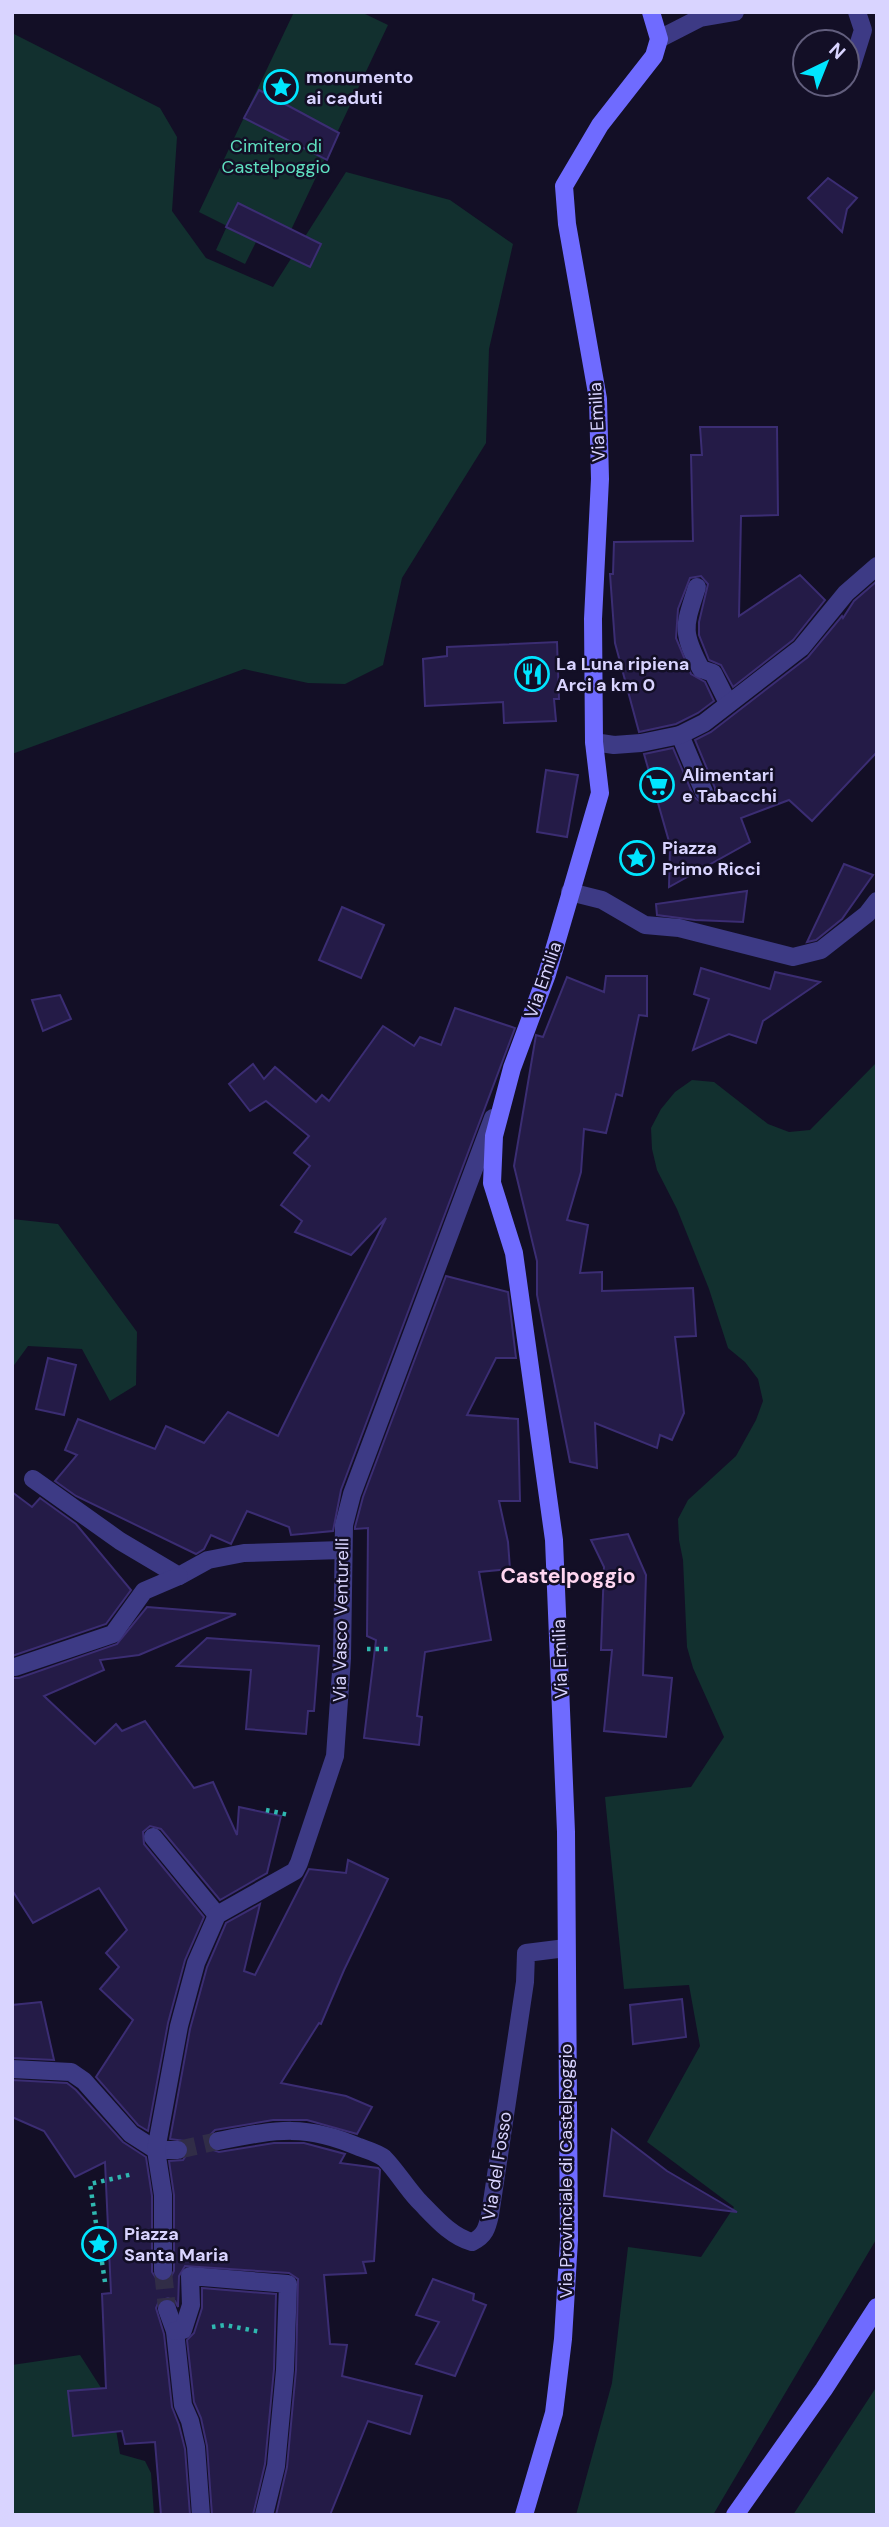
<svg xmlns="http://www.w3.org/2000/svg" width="889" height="2527" font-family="'DM Sans',sans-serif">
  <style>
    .green { fill: #12302f }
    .building { fill: #241b47; stroke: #3b2d73; stroke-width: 2 }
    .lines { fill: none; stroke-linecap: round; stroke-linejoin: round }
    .street-tunnel { stroke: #312d47; stroke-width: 18; stroke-dasharray: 18 9; stroke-linecap: butt }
    .path { stroke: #2fb8b0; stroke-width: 4.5; stroke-dasharray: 3.5 5; stroke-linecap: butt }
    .street { stroke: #3d3a85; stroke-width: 18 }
    .secondary { stroke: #6f6bff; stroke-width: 18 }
    .labels { text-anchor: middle; stroke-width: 5; stroke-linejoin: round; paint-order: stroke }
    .poi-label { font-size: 18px; font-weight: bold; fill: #d9d4ff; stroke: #130f26; text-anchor: start }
    .park-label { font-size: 18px; fill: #5fe0c0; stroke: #130f26 }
    .street-label { font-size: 18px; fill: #d9d4ff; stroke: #130f26 }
    .quarter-label { font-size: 21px; font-weight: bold; fill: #ffd6f0; stroke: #130f26 }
  </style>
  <rect width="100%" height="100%" fill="#130f26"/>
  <g class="green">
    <path d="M294,12H361L388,25L282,249L258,238L245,264L216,250L227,226L199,212Z"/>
    <path d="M12,33L160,108L177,137L172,211L206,258L273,287L346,172L450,200L513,244L489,349L486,443L402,578L383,665L345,684L308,683L244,669L12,754Z"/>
    <path d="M877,1062V2238L713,2515H576L612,2383L628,2247L701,2257L734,2207L647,2142L700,2046L689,1985L624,1989L605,1797L691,1787L724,1737L693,1668L687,1647L683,1560L679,1540L678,1519L688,1500L736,1456L756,1420L763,1401L758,1379L745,1362L728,1348L709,1289L677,1209L657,1170L652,1149L651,1128L661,1109L675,1092L692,1080L714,1082L768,1124L789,1132L810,1130Z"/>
    <path d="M12,1219L58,1224L137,1332L136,1385L110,1401L82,1349L28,1346L12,1368Z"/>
    <path d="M80,2355L112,2405L120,2454L145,2461L151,2473L154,2515H12V2365Z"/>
    <path d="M877,2386V2515H793Z"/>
  </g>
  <g class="building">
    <path d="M259,90L339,133L327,160L244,118Z"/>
    <path d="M828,178L857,198L847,209L842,232L808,198Z"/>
    <path d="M238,203L321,244L310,267L226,227Z"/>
    <path d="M700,427H777L778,515L741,516L739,616L800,575L825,600L793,640L733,687L721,665L709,660L699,635V622L708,584L701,576L690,578L678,609L676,638L691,674L705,682L714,701L698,713L676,724L639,732L615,643L610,574H613L614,542L693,541L691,455H702Z"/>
    <path d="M877,581V752L812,821L789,800L741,818L750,842L669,887L670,845L644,754L673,748L694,797L702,803L709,802L715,794V788L695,740L711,732L808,657L842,616L843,618L854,601Z"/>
    <path d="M557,642L559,699H554L556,721L504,723L503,702L425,706L423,659L447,656V647Z"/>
    <path d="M546,770L578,775L567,837L537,832Z"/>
    <path d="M844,864L873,875L842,919L816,940L807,942Z"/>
    <path d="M747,891L743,922L695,920L657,915L656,904Z"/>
    <path d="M342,907L384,925L361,978L319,960Z"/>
    <path d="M701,968L770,989L775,972L820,982L763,1021L756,1043L729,1034L693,1050L709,999L694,994Z"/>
    <path d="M606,976H647V1016L639,1015L622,1096L616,1094L606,1133L584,1129L581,1172L567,1220L588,1225L580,1273L602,1272V1291L693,1288L696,1336L675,1337L684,1413L672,1440L660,1435L657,1448L595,1423L597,1468L570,1462L537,1295V1261L514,1166L536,1035L543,1037L567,977L604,992Z"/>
    <path d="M60,995L71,1019L43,1031L32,1000Z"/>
    <path d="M455,1008L515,1028L341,1490L333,1531L291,1535L289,1527L247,1511L231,1544L211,1535L204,1549L196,1554L76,1496L55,1481L77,1455L65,1450L78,1419L155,1449L166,1426L204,1443L228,1412L278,1436L386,1218L351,1255L295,1232L302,1221L281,1205L310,1166L294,1153L309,1136L266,1101L250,1111L229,1084L253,1064L264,1079L275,1067L316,1102L322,1095L329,1101L383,1026L414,1046L420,1037L441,1045Z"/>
    <path d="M446,1276L508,1292L516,1358H496L467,1415L518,1419L520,1501H499L508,1542L510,1569L479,1572L491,1640L425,1652L417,1716L422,1717L419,1745L364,1738L376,1640L367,1636L368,1528L355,1529V1527L363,1497Z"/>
    <path d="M48,1358L76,1365L64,1415L36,1409Z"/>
    <path d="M12,1492L32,1507L40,1498L76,1524L131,1590L106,1624L12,1656Z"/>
    <path d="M628,1534L646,1575L643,1675L672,1678L666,1737L604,1731L612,1650H601L604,1567L591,1540Z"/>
    <path d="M147,1607L236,1614L139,1655L100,1660L104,1670L44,1696L95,1744L116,1724L122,1731L145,1721L194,1788L213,1782L237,1835L239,1807L281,1816L267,1873L220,1900L161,1829L150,1826L143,1832L144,1844L204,1917L185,1960L168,2023L148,2131L138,2125L96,2077L133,2020L100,1989L119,1967L106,1953L127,1930L99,1888L33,1923L12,1890V1678H19L117,1644Z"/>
    <path d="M207,1638L319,1646L314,1711H308L306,1734L246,1729L251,1670L177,1666Z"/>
    <path d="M348,1860L388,1879L344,1970L321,2024L319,2023L281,2083L346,2096L372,2107L357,2134L307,2120H273L215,2130L208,2137L207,2142L210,2149L219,2152L274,2143H304L345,2154L340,2163L378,2168L380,2170L374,2261L363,2262L366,2273L324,2275L330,2344L347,2345L342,2376L422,2396L410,2434L368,2421L330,2515H276L287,2467L296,2370L298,2279L289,2273L185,2266L179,2276L178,2307L175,2301L168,2298L159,2301L156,2308L164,2334L172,2407L179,2425L185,2449L190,2515H161L155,2442L125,2444L122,2431L73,2436L68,2391L106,2388L102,2294L111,2293L105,2162L75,2177L44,2131L12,2117V2080L67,2083L76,2090L123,2142L146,2157L152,2196V2272L158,2281L169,2280L174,2271V2195L169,2161L183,2160L189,2151L184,2141L170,2139L190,2029L207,1967L226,1923L260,1904L244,1971L255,1975L309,1869L346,1873Z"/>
    <path d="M682,1999L686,2037L633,2044L630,2005Z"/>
    <path d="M41,2002L54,2060L12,2058V2005Z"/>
    <path d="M612,2129L667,2171L737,2212L604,2196Z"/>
    <path d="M433,2279L474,2294L473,2300L486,2305L455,2376L416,2364L439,2322L416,2315Z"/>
    <path d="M202,2288L276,2294L274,2369L265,2464L253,2515H212L207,2446L201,2418L194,2402L187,2340L194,2333L202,2308Z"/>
  </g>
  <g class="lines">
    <g class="street-tunnel">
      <path d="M178,2150L218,2141"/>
      <path d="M163,2271L167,2309"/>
    </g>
    <g class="path">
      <path d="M367,1649H390"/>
      <path d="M266,1810L289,1815"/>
      <path d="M105,2282L90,2184L133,2174"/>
      <path d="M212,2327L225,2325L261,2332"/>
    </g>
    <g class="street">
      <path d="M659,39L700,18L735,12"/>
      <path d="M852,65L863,30L857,12"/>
      <path d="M697,587C684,627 681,631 701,669L713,673L728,703"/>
      <path d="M680,735L704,792"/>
      <path d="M594,742L614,745L641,743L680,735L704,723L801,648L846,593L877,566"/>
      <path d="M570,892L602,900L645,925L679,928L793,957L821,950L867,914L877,901"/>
      <path d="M33,1479L120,1541L179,1576L208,1560L244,1553L342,1550"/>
      <path d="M15,1667L113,1634L144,1591L179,1576"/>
      <path d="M153,1837L217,1915"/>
      <path d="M12,2069L71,2072L84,2081L131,2134L156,2150H178"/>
      <path d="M218,2141C275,2130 304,2123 359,2147C367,2150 378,2153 384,2158C396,2170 406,2187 418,2200C434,2216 450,2236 472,2242C485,2236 487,2228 490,2215L525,1982L526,1953L566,1948"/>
      <path d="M163,2271V2195L156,2150L179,2026L196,1963L217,1915L295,1871L299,1863L335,1756L342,1658L344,1525L352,1494L493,1118"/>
      <path d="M167,2309L175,2331L183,2405L190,2421L196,2447L201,2515"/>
      <path d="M175,2331L183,2330L191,2305L190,2276L288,2284L285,2370L276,2466L264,2515"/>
    </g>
    <g class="secondary">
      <path d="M524,2515L554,2413L563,2339L569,2240L566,1832L554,1540L514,1253L492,1183L494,1136L512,1068L547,974L600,793L594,742L593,619L600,479L598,399L567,224L564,186L600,125L654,56L659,39L651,12"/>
      <path d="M735,2515L824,2389L877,2307"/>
    </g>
  </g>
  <defs>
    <g id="sight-ring" transform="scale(1.75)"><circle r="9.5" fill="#130f26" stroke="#00e5ff" stroke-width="1.5"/><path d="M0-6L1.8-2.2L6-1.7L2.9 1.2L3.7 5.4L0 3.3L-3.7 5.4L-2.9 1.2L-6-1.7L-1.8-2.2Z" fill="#00e5ff"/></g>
    <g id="restaurant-ring" transform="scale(1.75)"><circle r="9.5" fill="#130f26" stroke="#00e5ff" stroke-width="1.5"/><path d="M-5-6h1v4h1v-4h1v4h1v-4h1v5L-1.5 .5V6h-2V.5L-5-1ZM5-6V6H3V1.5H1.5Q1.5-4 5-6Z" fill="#00e5ff"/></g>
    <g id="supermarket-ring" transform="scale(1.75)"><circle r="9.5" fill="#130f26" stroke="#00e5ff" stroke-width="1.5"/><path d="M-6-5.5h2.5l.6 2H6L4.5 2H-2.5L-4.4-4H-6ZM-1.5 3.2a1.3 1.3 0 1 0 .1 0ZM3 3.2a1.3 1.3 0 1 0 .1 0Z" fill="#00e5ff"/></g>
  </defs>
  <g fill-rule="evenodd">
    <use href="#sight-ring" x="281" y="87"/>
    <use href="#restaurant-ring" x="532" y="674"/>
    <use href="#supermarket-ring" x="657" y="785"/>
    <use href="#sight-ring" x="637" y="858"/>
    <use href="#sight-ring" x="99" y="2244"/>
  </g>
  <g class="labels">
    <g class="poi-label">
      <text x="306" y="83">monumento<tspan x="306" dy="21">ai caduti</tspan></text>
      <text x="556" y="670">La Luna ripiena<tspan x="556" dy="21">Arci a km 0</tspan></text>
      <text x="682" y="781">Alimentari<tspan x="682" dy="21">e Tabacchi</tspan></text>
      <text x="662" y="854">Piazza<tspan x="662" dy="21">Primo Ricci</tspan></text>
      <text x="124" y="2240">Piazza<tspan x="124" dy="21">Santa Maria</tspan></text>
    </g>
    <g class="park-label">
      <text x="276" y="152">Cimitero di<tspan x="276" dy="21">Castelpoggio</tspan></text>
    </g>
    <g class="street-label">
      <text transform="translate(597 422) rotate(-93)" y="6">Via Emilia</text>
      <text transform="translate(543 980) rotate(-71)" y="6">Via Emilia</text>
      <text transform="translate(341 1620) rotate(-89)" y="6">Via Vasco Venturelli</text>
      <text transform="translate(560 1659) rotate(-92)" y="6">Via Emilia</text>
      <text transform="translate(497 2166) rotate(-81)" y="6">Via del Fosso</text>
      <text transform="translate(566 2171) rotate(-90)" y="6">Via Provinciale di Castelpoggio</text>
    </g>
    <g class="quarter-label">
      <text x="568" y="1583">Castelpoggio</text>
    </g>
  </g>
  <rect width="889" height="2527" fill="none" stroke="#d9d4ff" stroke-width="28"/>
  <g transform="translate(826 63) rotate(43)"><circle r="33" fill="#130f26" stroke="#625e7d" stroke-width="2"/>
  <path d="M0-5L12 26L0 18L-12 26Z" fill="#00e5ff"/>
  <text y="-10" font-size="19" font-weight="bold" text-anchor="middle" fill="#d9d4ff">N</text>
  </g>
</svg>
